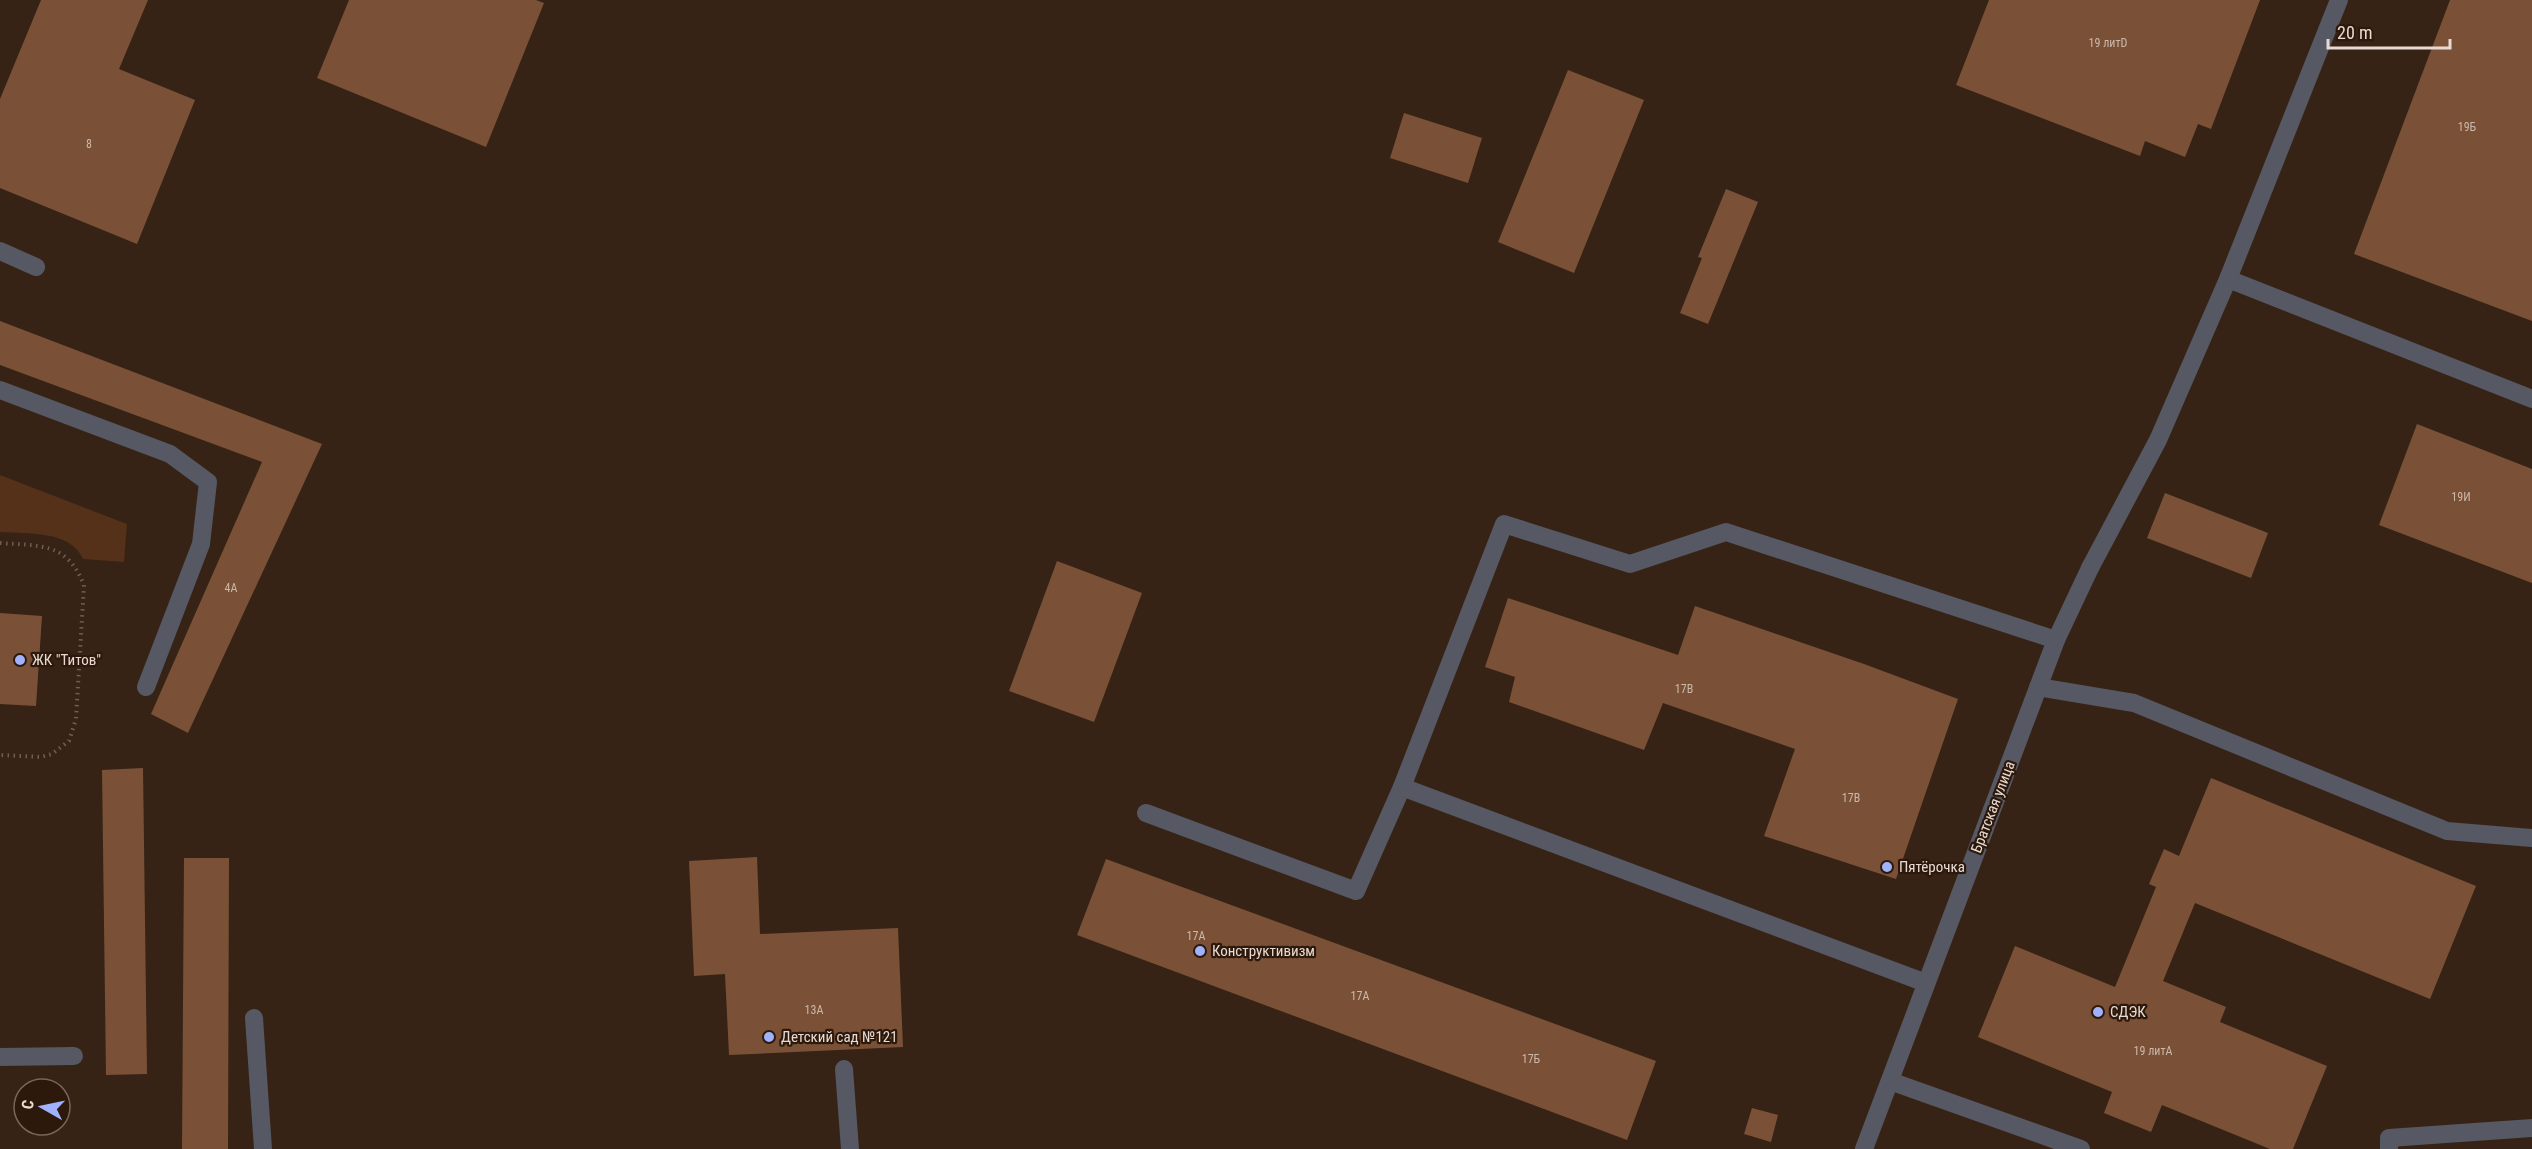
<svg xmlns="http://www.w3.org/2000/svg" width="2532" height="1149" font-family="'Roboto Condensed',sans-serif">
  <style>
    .green { fill: #543118 }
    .building { fill: #7a5136 }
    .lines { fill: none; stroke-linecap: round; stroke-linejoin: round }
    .path { stroke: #6f5e52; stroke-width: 4; stroke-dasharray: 1.5 4.5; stroke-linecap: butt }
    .lane { stroke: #565863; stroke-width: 18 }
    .street { stroke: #565863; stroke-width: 18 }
    .poi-dot { fill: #a1b2fd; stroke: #2c190c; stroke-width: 2 }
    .labels { text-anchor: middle; stroke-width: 4.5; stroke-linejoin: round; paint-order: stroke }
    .number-label { font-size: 12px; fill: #ccb8ab }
    .poi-label { font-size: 15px; fill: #e8dad2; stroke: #2c190c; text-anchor: start }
    .street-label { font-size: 15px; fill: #e8dad2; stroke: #2c190c }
  </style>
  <rect width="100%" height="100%" fill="#362316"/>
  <path class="green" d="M0,475L127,524L124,562L83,559C71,530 26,534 0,532Z"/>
  <g class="building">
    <path d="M41,0H148L119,69L195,100L137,244L0,188V99Z"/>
    <path d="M349,0H536L544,3L486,147L317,78Z"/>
    <path d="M1989,0H2260L2211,129L2198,124L2185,157L2145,141L2140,156L1956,85Z"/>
    <path d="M2450,0H2532V321L2354,254Z"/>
    <path d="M1568,70L1644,100L1574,273L1498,242Z"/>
    <path d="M1404,113L1482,138L1468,183L1390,158Z"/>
    <path d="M1726,189L1758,202L1708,324L1680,313L1702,258L1698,257Z"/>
    <path d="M0,321L322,444L188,733L151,714L262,462L0,365Z"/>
    <path d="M2417,424L2532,469V583L2379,525Z"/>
    <path d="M2165,493L2268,533L2251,578L2147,538Z"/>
    <path d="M1057,561L1142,593L1094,722L1009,691Z"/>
    <path d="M1508,598L1678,655L1695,606L1864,664L1958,699L1896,879L1764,836L1795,749L1663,703L1644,750L1509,702L1515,677L1485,667Z"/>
    <path d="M0,613L42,616L36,706L0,704Z"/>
    <path d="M143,768L147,1074L106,1075L102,770Z"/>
    <path d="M2211,778L2476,886L2430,999L2195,903L2163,981L2226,1007L2220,1022L2327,1066L2293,1149H2270L2162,1105L2151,1132L2104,1113L2112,1092L1978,1037L2015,946L2115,987L2156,887L2149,884L2164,849L2179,856Z"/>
    <path d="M757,857L760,934L898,928L903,1047L729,1055L725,974L694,976L689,861Z"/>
    <path d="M184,858H229L228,1149H182Z"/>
    <path d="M1106,859L1656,1061L1627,1140L1077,935Z"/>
    <path d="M1752,1108L1778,1115L1771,1142L1744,1134Z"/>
  </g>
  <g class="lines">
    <path class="path" d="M0,543C40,546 67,542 84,585L76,719L69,741L52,754L41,757L0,755"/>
    <g class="lane">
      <path d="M0,251L36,267"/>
      <path d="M2228,279L2532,399"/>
      <path d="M0,390L170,454L208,482L201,544L146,687"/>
      <path d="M2090,568L2158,440L2228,279L2339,0"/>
      <path d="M2038,687L2134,703L2447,831L2532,838"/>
      <path d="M1146,813L1356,891L1402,787"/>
      <path d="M1926,983L1402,787L1504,524L1630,564L1726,532L2056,640"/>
      <path d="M254,1018L263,1149"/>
      <path d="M0,1057L74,1056"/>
      <path d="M844,1069L850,1149"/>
      <path d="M1890,1081L2081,1149"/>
      <path d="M2389,1149V1138L2532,1128"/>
    </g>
    <path class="street" d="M1864,1149L2056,640L2090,568"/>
  </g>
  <g class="poi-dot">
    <circle cx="20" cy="660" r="6"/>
    <circle cx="1887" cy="867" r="6"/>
    <circle cx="1200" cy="951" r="6"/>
    <circle cx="2098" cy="1012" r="6"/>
    <circle cx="769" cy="1037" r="6"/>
  </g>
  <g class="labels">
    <g class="number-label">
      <text x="2108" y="47">19 литD</text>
      <text x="2467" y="131">19Б</text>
      <text x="89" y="148">8</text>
      <text x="2461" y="501">19И</text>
      <text x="231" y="592">4А</text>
      <text x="1684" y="693">17В</text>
      <text x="1851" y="802">17В</text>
      <text x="1196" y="940">17А</text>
      <text x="1360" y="1000">17А</text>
      <text x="814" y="1014">13А</text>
      <text x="2153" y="1055">19 литА</text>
      <text x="1531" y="1063">17Б</text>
    </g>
    <g class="poi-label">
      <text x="32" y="665">ЖК "Титов"</text>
      <text x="1899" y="872">Пятёрочка</text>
      <text x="1212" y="956">Конструктивизм</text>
      <text x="2110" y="1017">СДЭК</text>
      <text x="781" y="1042">Детский сад №121</text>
    </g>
    <g class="street-label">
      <text transform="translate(1993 807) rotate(-69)" y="5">Братская улица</text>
    </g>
  </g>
  <g transform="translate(42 1107) rotate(279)"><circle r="28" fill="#2c190c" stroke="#77665b" stroke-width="1.5"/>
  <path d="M0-4.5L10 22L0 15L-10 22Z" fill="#a1b2fd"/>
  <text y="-9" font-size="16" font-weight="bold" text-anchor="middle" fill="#e8dad2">С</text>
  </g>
  <path d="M2328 39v9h122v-9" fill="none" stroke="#e8dad2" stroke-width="3"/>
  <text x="2337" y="39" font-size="18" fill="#e8dad2" stroke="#2c190c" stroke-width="4.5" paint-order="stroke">20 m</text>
</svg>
